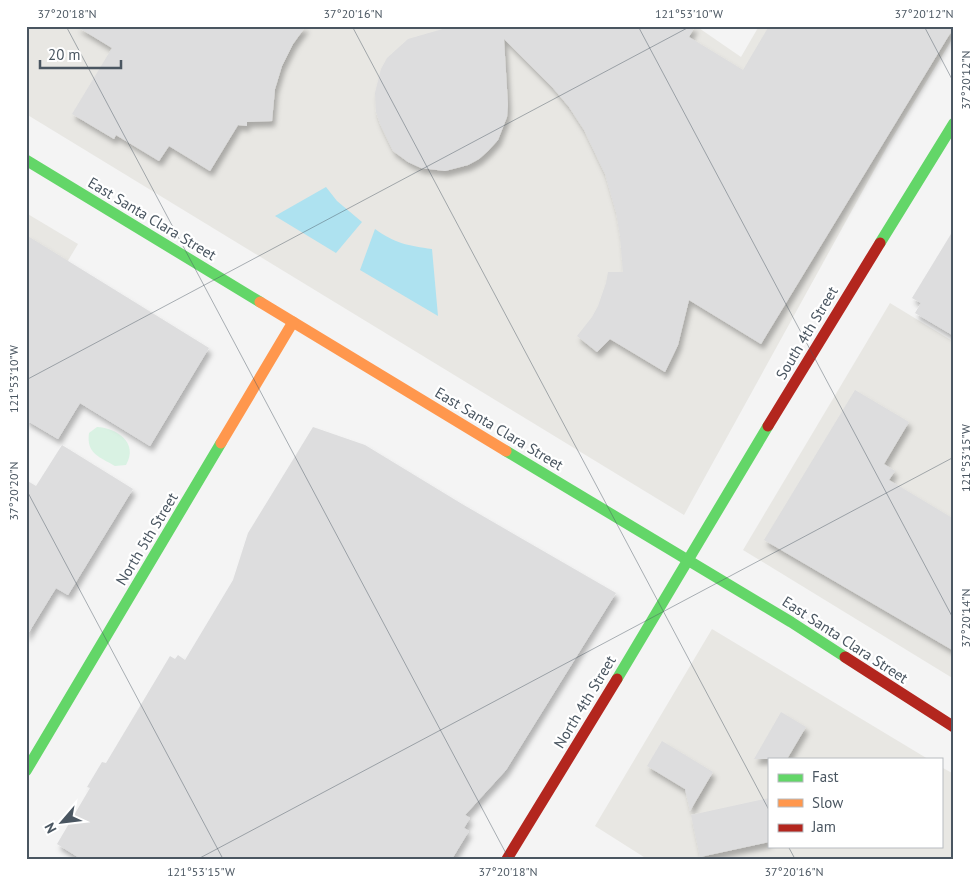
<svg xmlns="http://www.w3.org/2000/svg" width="980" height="885" font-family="'PT Sans',sans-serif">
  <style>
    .commercial { fill: #e8e7e3 }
    .green { fill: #d9f2e3 }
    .water { fill: #aee2f0 }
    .building { fill: #ddddde; filter: url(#shadow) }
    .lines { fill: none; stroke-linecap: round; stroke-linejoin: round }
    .fast { stroke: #63d668; stroke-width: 11 }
    .slow { stroke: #ff974d; stroke-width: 11 }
    .jam { stroke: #b3261e; stroke-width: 11 }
    .ticks { fill: none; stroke: #4a5661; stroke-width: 1; stroke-opacity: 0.45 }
    .labels { text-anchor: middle; stroke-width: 4.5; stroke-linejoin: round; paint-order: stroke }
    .street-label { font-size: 15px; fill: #4a5661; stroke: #fff }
    .neatline { fill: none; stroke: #4a5661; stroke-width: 2 }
    .ticks-label { font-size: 12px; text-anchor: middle; fill: #4a5661 }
  </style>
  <defs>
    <filter id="shadow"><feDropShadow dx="3" dy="5.5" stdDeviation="2.5" flood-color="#0004"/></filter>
  </defs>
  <rect width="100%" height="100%" fill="#f4f4f4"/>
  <g class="commercial">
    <path d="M26,26H696L741,57L759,26H954V36L888,145L684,515L26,114Z"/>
    <path d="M26,213L78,244L26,330Z"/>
    <path d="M890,303L954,342V679L743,550Z"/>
    <path d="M712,629L928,759H769V846H941V767L954,774V859H647L595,826Z"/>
  </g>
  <path class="green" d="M97,427C117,428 139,443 126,465L115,466C100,457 86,454 89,433Z"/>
  <g class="water">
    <path d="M326,187L337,201L362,222L336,253L275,216Z"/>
    <path d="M375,229C394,243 409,246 432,249L438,316L360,270Z"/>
  </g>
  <g class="building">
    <path d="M76,26H306L293,44L282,66L275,89L272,121L247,122V126L238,125L210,171L169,146L159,161L116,135L114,139L72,114L112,48Z"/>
    <path d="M453,26H695L689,37L743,70L769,26L954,27L761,344L689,300L678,345L665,372L610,339L597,352L577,336L592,317L598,306L606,283L608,272H623L620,236L616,212L605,174L584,130L569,107L553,88L504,39L508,105L507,117L498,140L488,151L479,159L468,165L445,171L421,168L408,162L393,151L380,124L376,112L375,93L381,69L387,58L408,39Z"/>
    <path d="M954,229V336L915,313L921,303L912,298Z"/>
    <path d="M26,235L209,348L150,446L80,403L58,439L26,420Z"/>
    <path d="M855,390L909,422L884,464L895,471L889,480L954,519V651L764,540Z"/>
    <path d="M313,427L365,445L462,504L616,593L506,770L465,815L470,818L464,828L469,831L452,859H81L57,844L90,788L87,787L102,762L106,763L170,656L175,659L178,655L185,660L233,580L248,533Z"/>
    <path d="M62,445L133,489L68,595L56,588L26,637V480L36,486Z"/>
    <path d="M781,712L806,727L787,759H754Z"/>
    <path d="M662,741L713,772L690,811L685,789L647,766Z"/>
    <path d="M769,798V842L700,857L691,815Z"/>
  </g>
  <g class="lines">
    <g class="fast">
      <path d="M26,160L260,302"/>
      <path d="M880,243L954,123"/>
      <path d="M506,451L791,622L845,657"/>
      <path d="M617,679L768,426"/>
      <path d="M26,771L221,443"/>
    </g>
    <g class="slow">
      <path d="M260,302L506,451"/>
      <path d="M221,443L293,322"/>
    </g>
    <g class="jam">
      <path d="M768,426L880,243"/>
      <path d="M845,657L954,727"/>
      <path d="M507,859L617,679"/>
    </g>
  </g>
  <path class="ticks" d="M66,26L509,859M352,26L769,810M638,26L954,620M924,26L954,83M26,380L691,26M26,489L223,859M788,846L795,859M198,859L954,457"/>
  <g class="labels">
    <g class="street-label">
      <text transform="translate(152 219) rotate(31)" y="5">East Santa Clara Street</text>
      <text transform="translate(807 333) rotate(-59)" y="5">South 4th Street</text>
      <text transform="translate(499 429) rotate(31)" y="5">East Santa Clara Street</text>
      <text transform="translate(147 539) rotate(-59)" y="5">North 5th Street</text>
      <text transform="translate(845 640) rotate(33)" y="5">East Santa Clara Street</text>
      <text transform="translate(585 702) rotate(-59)" y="5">North 4th Street</text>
    </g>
  </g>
  <rect width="980" height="885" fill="none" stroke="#ffffff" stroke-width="55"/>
  <rect x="768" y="758" width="175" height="90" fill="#ffffff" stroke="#b7bbc0"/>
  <rect x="778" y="774" width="25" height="8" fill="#63d668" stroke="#b7bbc0"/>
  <text x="812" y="782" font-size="15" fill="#4a5661">Fast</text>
  <rect x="778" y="799" width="25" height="8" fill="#ff974d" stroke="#b7bbc0"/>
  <text x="812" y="808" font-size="15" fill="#4a5661">Slow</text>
  <rect x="778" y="824" width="25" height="8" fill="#b3261e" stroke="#b7bbc0"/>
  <text x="812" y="832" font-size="15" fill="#4a5661">Jam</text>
  <g transform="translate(62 822) rotate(242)" stroke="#ffffff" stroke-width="4" paint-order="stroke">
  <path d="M0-4L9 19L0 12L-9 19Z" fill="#4a5661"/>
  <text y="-8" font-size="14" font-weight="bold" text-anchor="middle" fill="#4a5661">N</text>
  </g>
  <path d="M40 60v8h81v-8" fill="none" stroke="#4a5661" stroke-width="2.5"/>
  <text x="48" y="60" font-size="15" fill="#4a5661" stroke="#ffffff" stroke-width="4" paint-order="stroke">20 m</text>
  <rect x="28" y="28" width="924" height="830" class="neatline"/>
  <g class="ticks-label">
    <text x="67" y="18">37°20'18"N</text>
    <text x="353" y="18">37°20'16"N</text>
    <text x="689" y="18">121°53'10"W</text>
    <text x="924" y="18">37°20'12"N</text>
    <text transform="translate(966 80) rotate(-90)" y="4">37°20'12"N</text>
    <text transform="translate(14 379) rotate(-90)" y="4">121°53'10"W</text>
    <text transform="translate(966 458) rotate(-90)" y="4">121°53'15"W</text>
    <text transform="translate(14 491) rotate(-90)" y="4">37°20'20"N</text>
    <text transform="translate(966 618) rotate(-90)" y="4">37°20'14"N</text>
    <text x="201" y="876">121°53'15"W</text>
    <text x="508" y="876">37°20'18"N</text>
    <text x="794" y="876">37°20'16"N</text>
  </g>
</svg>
